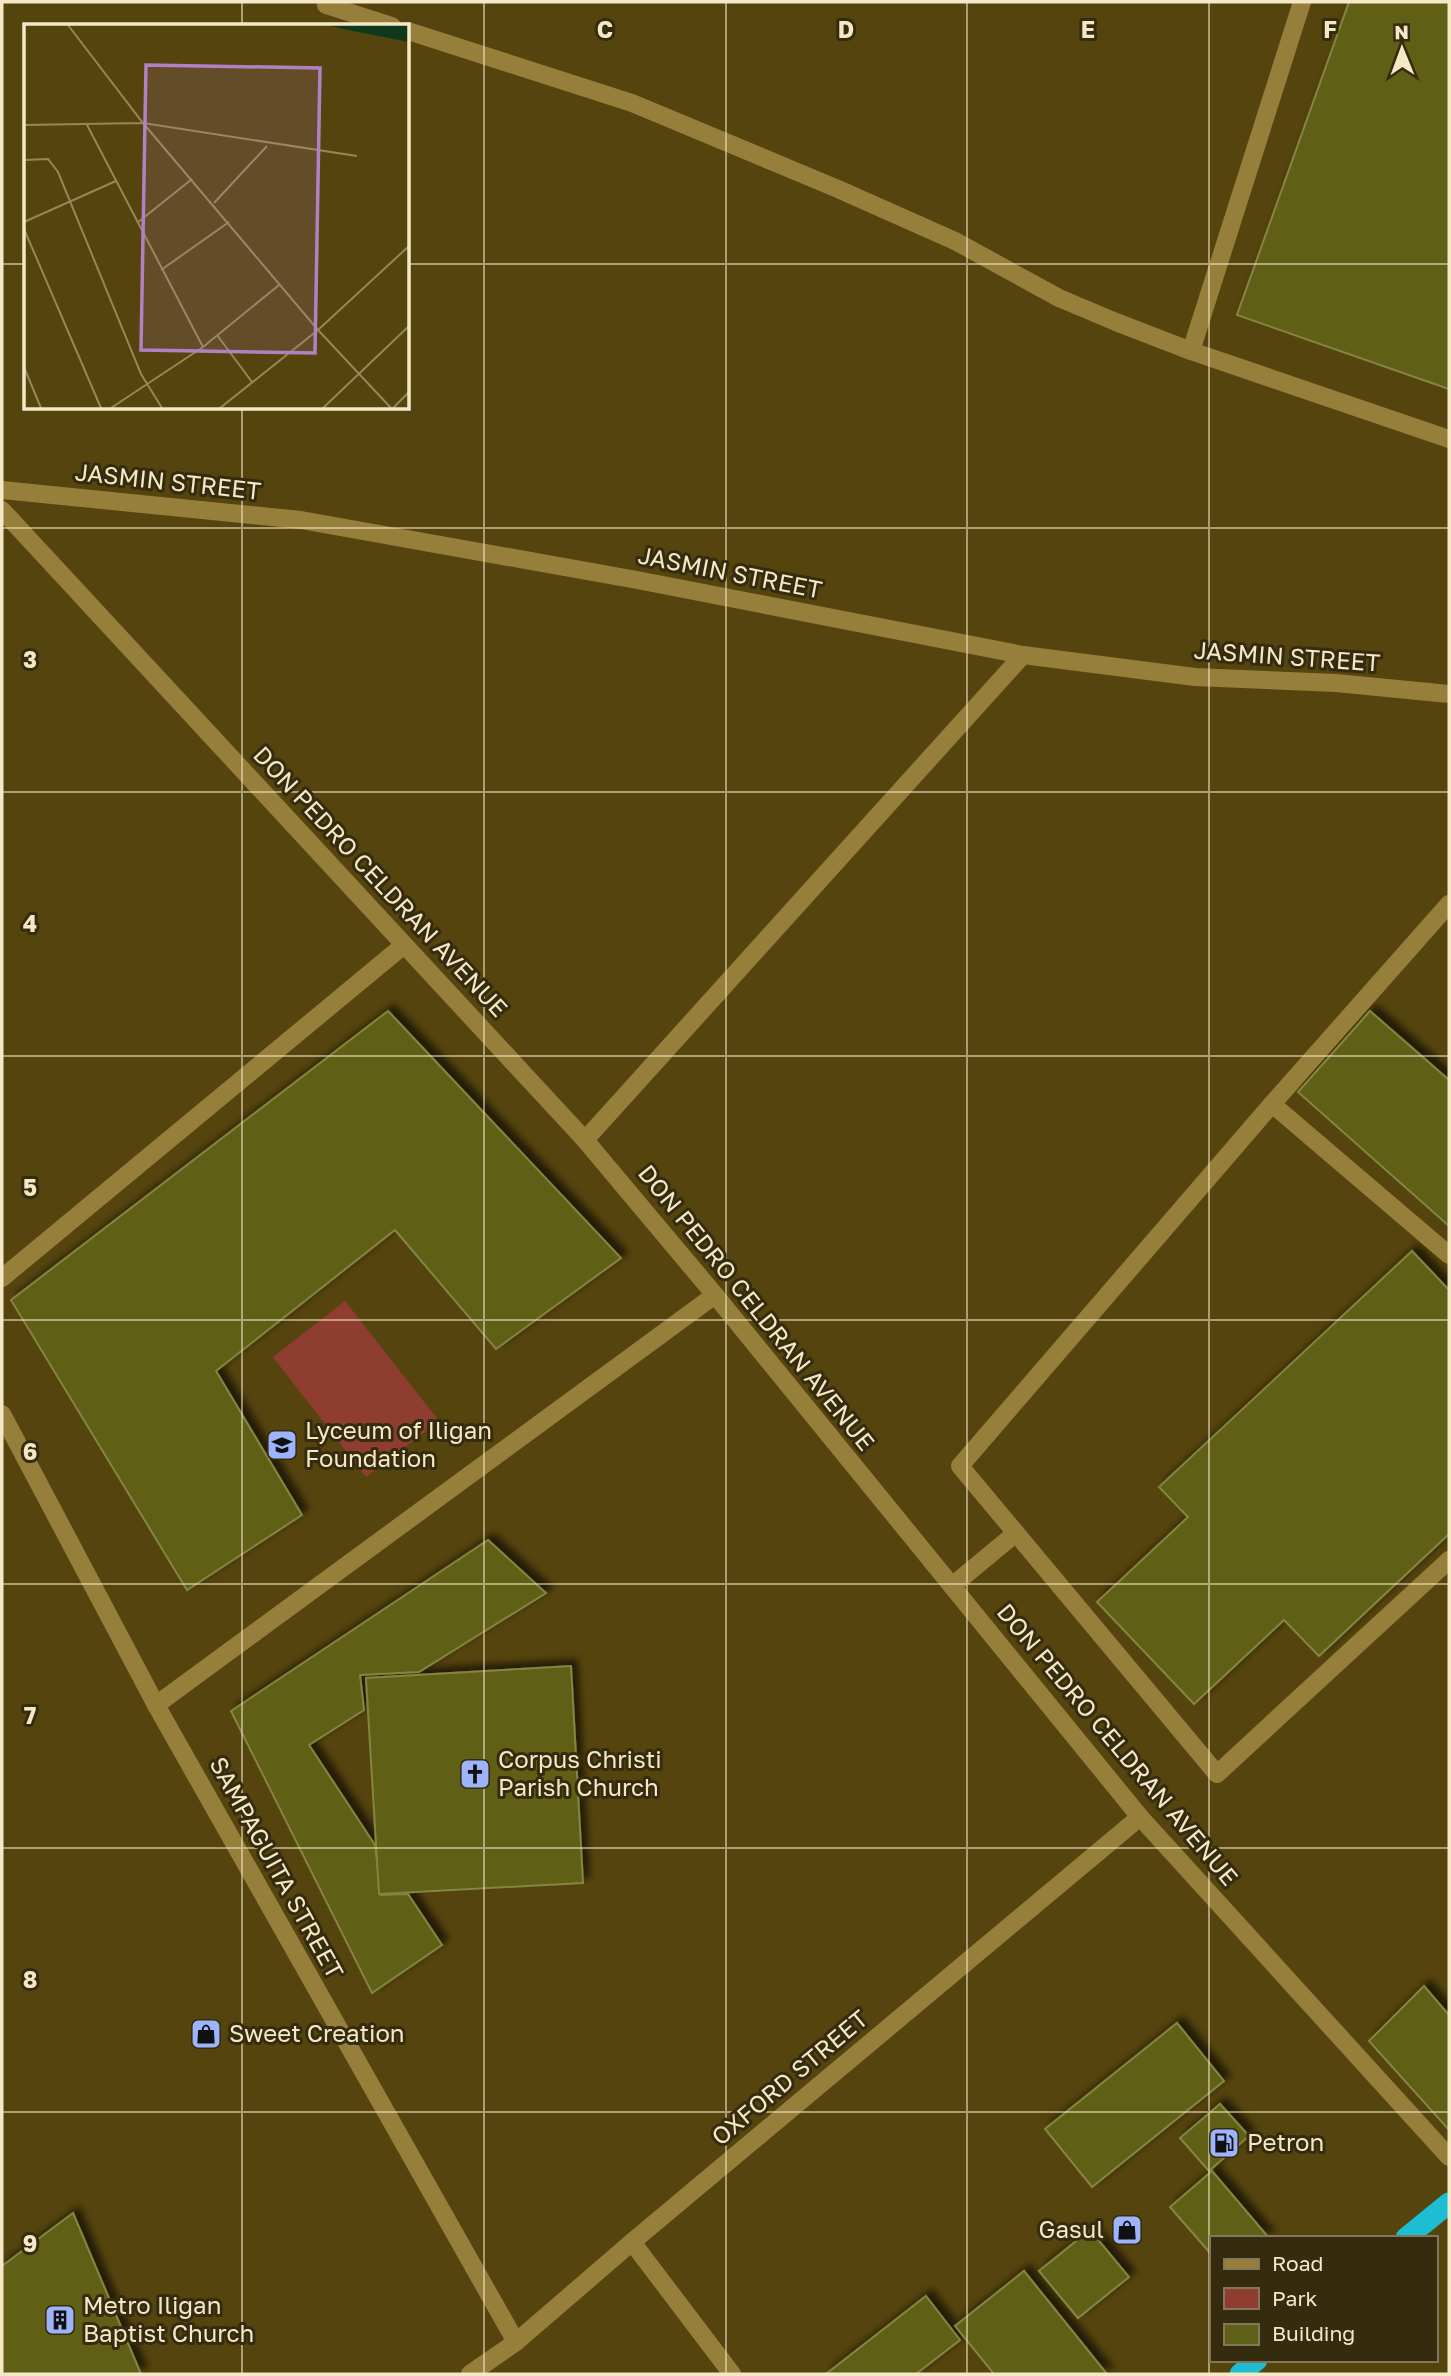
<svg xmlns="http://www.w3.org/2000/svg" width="1451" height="2376" font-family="'Golos Text',sans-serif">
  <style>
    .green { fill: #8f3d31 }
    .building { fill: #5e5f18; stroke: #838541; stroke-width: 2; filter: url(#shadow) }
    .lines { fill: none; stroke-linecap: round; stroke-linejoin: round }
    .lane { stroke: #967e3b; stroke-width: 18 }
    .street { stroke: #967e3b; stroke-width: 18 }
    .secondary { stroke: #967e3b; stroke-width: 18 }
    .highway { stroke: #1dbdd4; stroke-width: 21 }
    .grid { fill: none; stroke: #f5e8c7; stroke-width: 2; stroke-opacity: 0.55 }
    .labels { text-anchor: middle; stroke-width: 6; stroke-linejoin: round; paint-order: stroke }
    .street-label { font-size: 24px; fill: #f5e8c7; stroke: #352c0f }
    .poi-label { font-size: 24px; fill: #f5e8c7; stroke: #352c0f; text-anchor: start }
    .inset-road { fill: none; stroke: #968658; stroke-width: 2 }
    .view { fill: #b281c3; fill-opacity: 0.15; stroke: #b281c3; stroke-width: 3.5 }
    .inset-edge { fill: none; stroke: #f5e8c7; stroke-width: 3.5 }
    .grid-label { font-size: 23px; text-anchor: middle; font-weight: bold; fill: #f5e8c7; stroke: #352c0f; stroke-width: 6; stroke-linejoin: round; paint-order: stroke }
  </style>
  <defs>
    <filter id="shadow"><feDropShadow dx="6" dy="-6" stdDeviation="3.5" flood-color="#0009"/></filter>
  </defs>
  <rect width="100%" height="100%" fill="#56440e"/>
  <path class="green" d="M345,1301L439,1421L366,1477L273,1357Z"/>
  <g class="building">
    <path d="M1349,2H1449V389L1237,315Z"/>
    <path d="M388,1011L621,1258L496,1349L395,1230L216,1371L302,1515L187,1590L11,1300Z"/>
    <path d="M1370,1011L1449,1080V1226L1298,1092Z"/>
    <path d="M1412,1251L1449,1290V1534L1319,1656L1284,1620L1194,1704L1097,1602L1188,1517L1159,1487Z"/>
    <path d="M488,1540L546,1593L419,1672L360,1675L364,1710L309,1745L375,1845L381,1895L408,1894L442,1945L372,1993L231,1711Z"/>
    <path d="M571,1666L583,1883L379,1894L366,1678Z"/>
    <path d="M1424,1986L1449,2015V2130L1369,2041Z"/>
    <path d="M1177,2023L1224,2081L1092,2187L1045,2129Z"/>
    <path d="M1220,2104L1249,2136L1209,2171L1180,2138Z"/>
    <path d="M1212,2171L1269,2238H1211V2254L1170,2207Z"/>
    <path d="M73,2213L141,2374H2V2266Z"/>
    <path d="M1090,2230L1129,2277L1078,2318L1039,2271Z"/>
    <path d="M1024,2271L1107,2374H994L955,2326Z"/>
    <path d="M926,2296L960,2340L916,2374H826Z"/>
  </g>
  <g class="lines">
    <g class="lane">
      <path d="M326,5L392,26"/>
      <path d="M408,31L632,103L838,189L955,241L1059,298L1116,322L1191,351L1449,439"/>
      <path d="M1191,351L1302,2"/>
      <path d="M1449,904L1272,1104L960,1466L1217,1774L1449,1560"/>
      <path d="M1272,1104L1449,1255"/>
      <path d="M952,1586L1016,1533"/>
    </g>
    <g class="street">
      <path d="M2,490L301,520L637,580L1023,655L1195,677L1336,683L1449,694"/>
      <path d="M585,1140L1023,655"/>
      <path d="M2,1278L404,945"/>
      <path d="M2,1414L156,1705L516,2342"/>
      <path d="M156,1705L715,1295"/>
      <path d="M632,2242L732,2374"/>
      <path d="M470,2374L516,2342L632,2242L1140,1817"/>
    </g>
    <path class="secondary" d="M2,510L585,1140L715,1295L1140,1817L1449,2157"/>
    <g class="highway">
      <path d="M1406,2238L1449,2203"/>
      <path d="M1240,2374L1257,2360"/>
    </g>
  </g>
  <path class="grid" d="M242,2V26M484,2V2374M726,2V2374M967,2V2374M1209,2V2374M2,264H26M408,264H1449M242,408V2374M2,528H1449M2,792H1449M2,1056H1449M2,1320H1449M2,1584H1449M2,1848H1449M2,2112H1449"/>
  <defs>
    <g id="university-square" transform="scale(1.575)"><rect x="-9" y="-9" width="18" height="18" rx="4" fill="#9db4fd" stroke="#352c0f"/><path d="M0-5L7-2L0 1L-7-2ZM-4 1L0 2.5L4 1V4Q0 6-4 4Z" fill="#111"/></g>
    <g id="church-square" transform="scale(1.575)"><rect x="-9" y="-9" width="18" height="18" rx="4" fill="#9db4fd" stroke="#352c0f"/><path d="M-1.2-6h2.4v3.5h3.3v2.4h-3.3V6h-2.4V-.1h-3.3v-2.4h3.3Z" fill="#111"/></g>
    <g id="shop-square" transform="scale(1.575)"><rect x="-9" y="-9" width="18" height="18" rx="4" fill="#9db4fd" stroke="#352c0f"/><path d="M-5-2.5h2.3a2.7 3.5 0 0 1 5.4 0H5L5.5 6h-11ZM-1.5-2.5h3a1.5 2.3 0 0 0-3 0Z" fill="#111"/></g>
    <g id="fuel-square" transform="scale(1.575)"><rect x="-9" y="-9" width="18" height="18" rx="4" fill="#9db4fd" stroke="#352c0f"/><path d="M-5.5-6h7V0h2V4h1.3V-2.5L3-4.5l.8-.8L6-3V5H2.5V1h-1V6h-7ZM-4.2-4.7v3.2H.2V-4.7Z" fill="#111"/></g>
    <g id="building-square" transform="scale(1.575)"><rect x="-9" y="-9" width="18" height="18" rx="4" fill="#9db4fd" stroke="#352c0f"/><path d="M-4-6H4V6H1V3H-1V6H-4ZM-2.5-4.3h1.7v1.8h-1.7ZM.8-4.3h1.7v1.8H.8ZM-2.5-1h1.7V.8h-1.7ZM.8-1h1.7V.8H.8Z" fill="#111"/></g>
  </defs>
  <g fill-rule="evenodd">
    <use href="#university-square" x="282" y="1445"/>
    <use href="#church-square" x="475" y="1774"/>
    <use href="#shop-square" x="206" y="2034"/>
    <use href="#fuel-square" x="1224" y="2143"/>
    <use href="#shop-square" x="1127" y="2230"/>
    <use href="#building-square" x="60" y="2320"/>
  </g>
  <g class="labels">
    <g class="street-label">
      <text transform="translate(168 482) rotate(6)" y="8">JASMIN STREET</text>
      <text transform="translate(730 573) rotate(11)" y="8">JASMIN STREET</text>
      <text transform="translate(1287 657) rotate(4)" y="8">JASMIN STREET</text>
      <text transform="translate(380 882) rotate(47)" y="8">DON PEDRO CELDRAN AVENUE</text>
      <text transform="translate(756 1308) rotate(51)" y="8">DON PEDRO CELDRAN AVENUE</text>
      <text transform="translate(1117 1745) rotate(50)" y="8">DON PEDRO CELDRAN AVENUE</text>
      <text transform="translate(276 1868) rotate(61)" y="8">SAMPAGUITA STREET</text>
      <text transform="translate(790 2078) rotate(-40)" y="8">OXFORD STREET</text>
    </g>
    <g class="poi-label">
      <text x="305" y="1439">Lyceum of Iligan<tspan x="305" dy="28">Foundation</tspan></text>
      <text x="498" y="1768">Corpus Christi<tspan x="498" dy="28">Parish Church</tspan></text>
      <text x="229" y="2042">Sweet Creation</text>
      <text x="1247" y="2151">Petron</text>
      <text x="1104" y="2238" text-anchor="end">Gasul</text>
      <text x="83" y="2314">Metro Iligan<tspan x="83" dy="28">Baptist Church</tspan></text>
    </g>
  </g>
  <g transform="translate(24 24)">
    <rect width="385" height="385" fill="#56440e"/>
    <path d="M303,1H385V18L324,6Z" fill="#10391c"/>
    <path class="inset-road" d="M44,1L119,99L294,306M62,99L179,323M0,101L119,99L333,132M0,136L24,135L34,148L117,350L138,384M190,179L243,122M0,198L92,157M113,199L168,155M0,205L77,384M137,246L205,198M294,306L367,384M193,311L228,358M0,343L17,384M87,384L179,323L255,261M196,384L294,306L385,222M299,384L385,302M369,384L385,368"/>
    <path class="view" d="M122,41L296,44L291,329L117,326Z"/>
    <rect width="385" height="385" class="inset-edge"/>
  </g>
  <g class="grid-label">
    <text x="605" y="38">C</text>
    <text x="846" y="38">D</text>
    <text x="1088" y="38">E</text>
    <text x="1330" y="38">F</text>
    <text x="30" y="668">3</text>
    <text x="30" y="932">4</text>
    <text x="30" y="1196">5</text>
    <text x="30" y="1460">6</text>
    <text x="30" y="1724">7</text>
    <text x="30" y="1988">8</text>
    <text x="30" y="2252">9</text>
  </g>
  <rect width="1451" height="2376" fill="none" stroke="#f5e8c7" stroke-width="7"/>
  <rect x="1210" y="2236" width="228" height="126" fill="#352c0f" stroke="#827759" stroke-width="2"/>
  <rect x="1224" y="2259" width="35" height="10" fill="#967e3b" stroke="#827759" stroke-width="2"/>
  <text x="1272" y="2271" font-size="21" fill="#f5e8c7">Road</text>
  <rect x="1224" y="2288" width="35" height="21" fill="#8f3d31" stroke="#827759" stroke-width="2"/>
  <text x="1272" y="2306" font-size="21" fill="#f5e8c7">Park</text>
  <rect x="1224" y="2324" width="35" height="21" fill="#5e5f18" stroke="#827759" stroke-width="2"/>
  <text x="1272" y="2341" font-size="21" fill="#f5e8c7">Building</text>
  <g transform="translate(1402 49) rotate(359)" stroke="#352c0f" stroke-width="5" paint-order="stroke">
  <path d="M0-5L12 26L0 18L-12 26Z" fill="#f5e8c7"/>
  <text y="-10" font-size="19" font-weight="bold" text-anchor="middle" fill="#f5e8c7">N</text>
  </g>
</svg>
